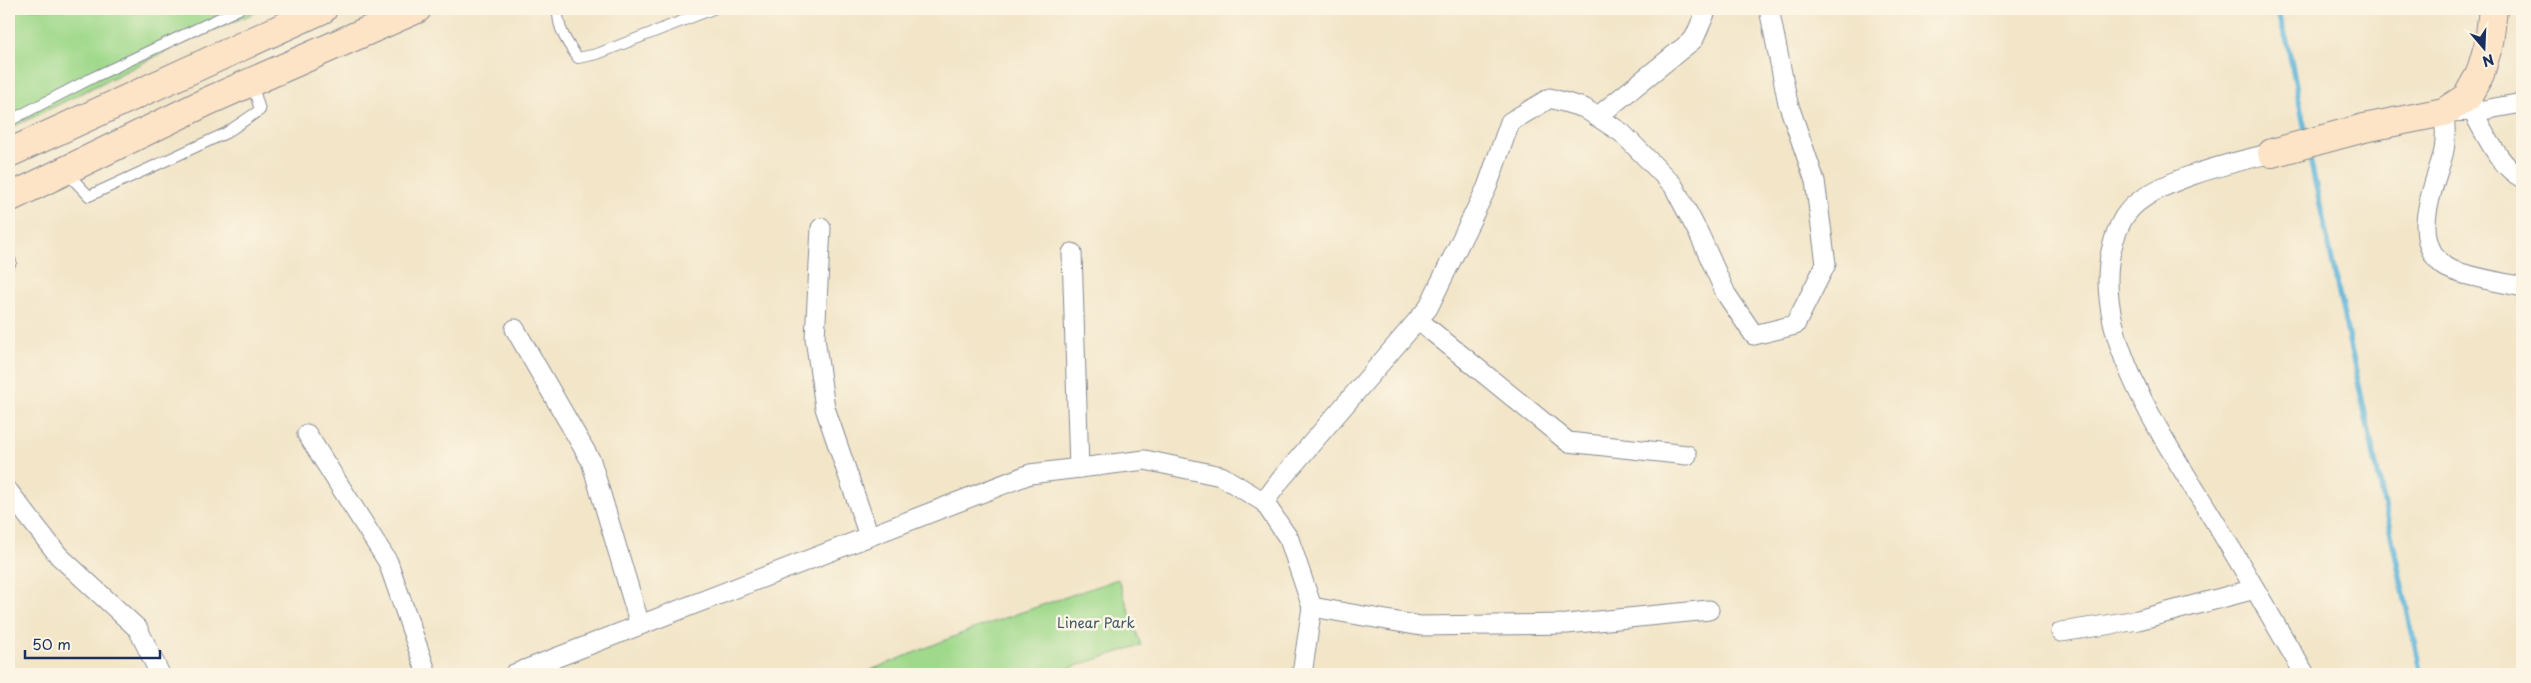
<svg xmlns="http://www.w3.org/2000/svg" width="2531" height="683" font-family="'Playpen Sans',sans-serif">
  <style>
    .green { fill: #a0d98c; stroke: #5e8475 }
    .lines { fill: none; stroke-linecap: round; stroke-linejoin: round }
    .stream { stroke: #5cb4d9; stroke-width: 5.5 }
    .lane-casing { stroke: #868a93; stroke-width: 12 }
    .street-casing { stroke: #868a93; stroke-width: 21 }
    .secondary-casing { stroke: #868a93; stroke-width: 30 }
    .lane { stroke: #fff; stroke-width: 10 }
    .street { stroke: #fff; stroke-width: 19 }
    .secondary { stroke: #fee4c6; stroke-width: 28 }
    .labels { text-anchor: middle; stroke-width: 5; stroke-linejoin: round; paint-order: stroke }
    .park-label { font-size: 14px; fill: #3c5a6a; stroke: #fcf5e5 }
  </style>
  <rect width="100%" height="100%" fill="#fcf5e5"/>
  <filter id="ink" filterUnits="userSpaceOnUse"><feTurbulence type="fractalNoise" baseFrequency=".02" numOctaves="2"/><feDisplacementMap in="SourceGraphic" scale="10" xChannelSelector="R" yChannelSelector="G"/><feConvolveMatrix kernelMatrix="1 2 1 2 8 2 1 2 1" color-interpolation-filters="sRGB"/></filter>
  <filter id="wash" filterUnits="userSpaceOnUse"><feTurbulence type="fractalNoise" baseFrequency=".0096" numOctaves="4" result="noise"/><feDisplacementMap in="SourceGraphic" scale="20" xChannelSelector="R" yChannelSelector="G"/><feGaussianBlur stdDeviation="1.12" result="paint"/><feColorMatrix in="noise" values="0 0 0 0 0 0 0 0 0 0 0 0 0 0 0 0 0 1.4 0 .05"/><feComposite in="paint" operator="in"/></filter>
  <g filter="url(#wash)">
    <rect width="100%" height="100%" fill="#f2e5c8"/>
    <g class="green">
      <path d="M9,9H264L185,42L9,129Z"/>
      <path d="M1118,579L1141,645L1051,674H861L973,629Z"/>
    </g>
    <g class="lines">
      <g class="stream">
        <path d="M2276,9L2287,41L2306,135"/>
        <path d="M2308,149L2421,674"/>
      </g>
    </g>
  </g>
  <g filter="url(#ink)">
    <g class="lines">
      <g class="lane-casing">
        <g id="lane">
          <path d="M558,9C557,28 567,43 578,58L597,54L713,9"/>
          <path d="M9,121L94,77L239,9"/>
          <path d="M67,173L89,196L226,133L260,110L252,83"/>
          <path d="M9,257L11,262L9,265"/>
        </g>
      </g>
      <g class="street-casing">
        <g id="street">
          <path d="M2522,103L2478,111L2444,112C2445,126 2447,143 2442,158C2433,189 2410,239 2444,266C2456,275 2506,283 2522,287"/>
          <path d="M2473,112C2485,133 2499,166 2522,178"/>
          <path d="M1597,117L1694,39L1707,9"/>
          <path d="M2272,153C2234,162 2151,181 2127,213C2121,220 2117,231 2114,240C2083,336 2178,458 2224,537C2252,582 2277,629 2305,674"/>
          <path d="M821,228L815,338L825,408L869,536"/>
          <path d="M1072,253L1079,468"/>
          <path d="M1418,320L1568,442L1687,455"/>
          <path d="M515,329L591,461L640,625"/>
          <path d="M307,434L388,562L427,674"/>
          <path d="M9,492L59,556L138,629L160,674"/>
          <path d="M1264,502L1289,539L1312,607L1302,674"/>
          <path d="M1312,607L1421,626L1567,624L1709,610"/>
          <path d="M2061,632L2138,620L2255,589"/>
          <path d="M514,674L1030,474L1145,460L1221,476L1264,502L1282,478L1428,308L1487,187L1510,122L1550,98L1584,108L1622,133L1673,185L1700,236L1726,294L1754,335L1795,325L1826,264L1815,181L1788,103L1769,9"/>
        </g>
      </g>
      <g class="secondary-casing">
        <g id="secondary">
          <path d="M9,153L323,9"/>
          <path d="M2272,153L2364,128L2444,112L2467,97L2480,74L2489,43L2493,9"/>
          <path d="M9,198L206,102L417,9"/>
        </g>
      </g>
      <use href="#lane" class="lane"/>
      <use href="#street" class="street"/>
      <use href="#secondary" class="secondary"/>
    </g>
  </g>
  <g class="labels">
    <g class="park-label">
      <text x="1096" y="628">Linear Park</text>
    </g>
  </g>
  <rect width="2531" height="683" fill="none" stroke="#fcf5e5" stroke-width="30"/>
  <g transform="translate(2484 48) rotate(161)" stroke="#fcf5e5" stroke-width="4" paint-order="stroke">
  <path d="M0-4L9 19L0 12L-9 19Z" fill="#1b2f5e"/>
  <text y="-8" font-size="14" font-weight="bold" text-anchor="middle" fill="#1b2f5e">N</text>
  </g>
  <path d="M25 650v8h135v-8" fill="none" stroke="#1b2f5e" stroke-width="2.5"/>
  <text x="32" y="650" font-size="15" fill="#1b2f5e" stroke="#fcf5e5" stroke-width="4" paint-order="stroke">50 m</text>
</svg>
